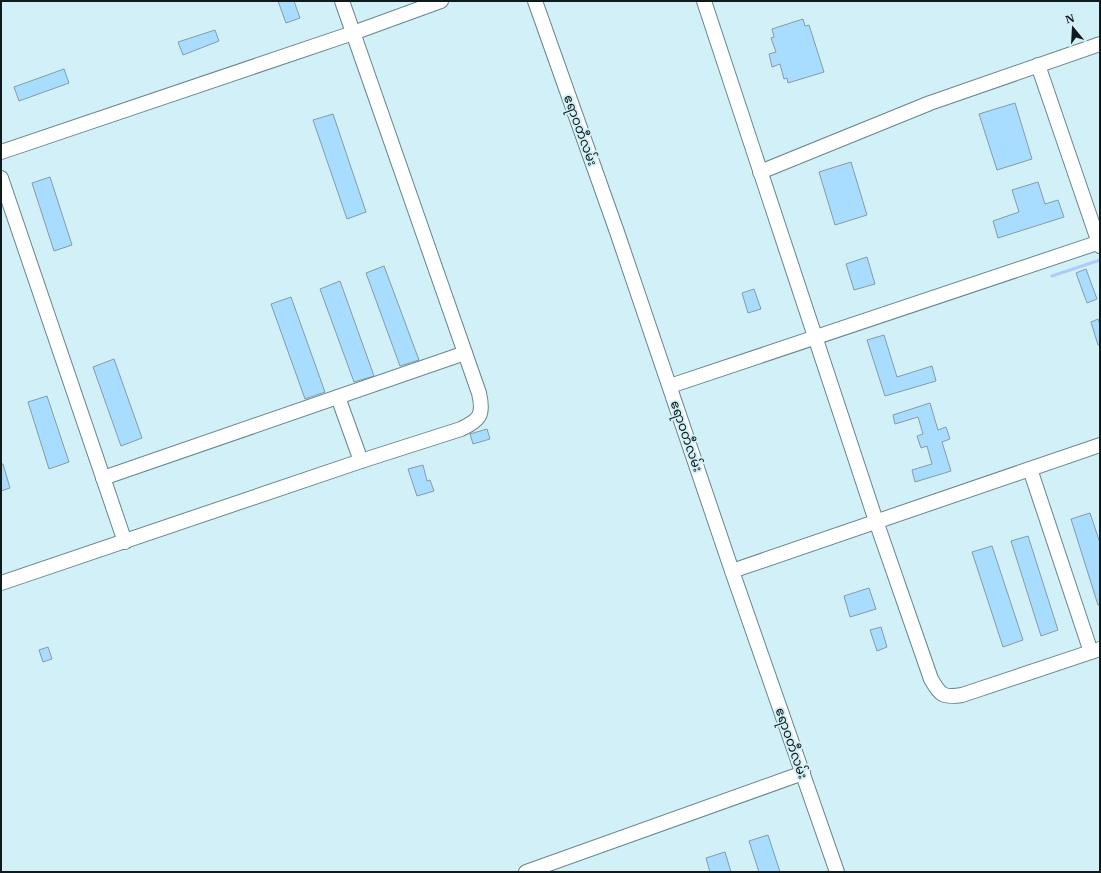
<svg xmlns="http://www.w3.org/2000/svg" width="1101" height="873" font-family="'IBM Plex Serif','Noto Sans Myanmar',serif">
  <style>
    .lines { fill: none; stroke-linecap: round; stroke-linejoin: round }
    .stream { stroke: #b0ccfa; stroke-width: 3 }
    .building { fill: #a8ddff; stroke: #859ba9 }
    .minor-casing { stroke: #69858b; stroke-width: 16 }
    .minor { stroke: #fff; stroke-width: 14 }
    .labels { text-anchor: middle; stroke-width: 4; stroke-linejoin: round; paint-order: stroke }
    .street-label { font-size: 13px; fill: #0f1a1d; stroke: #d2f0f7 }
  </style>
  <rect width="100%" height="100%" fill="#d2f0f7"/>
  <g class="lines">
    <path class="stream" d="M1052,276L1100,260"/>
  </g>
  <g class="building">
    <path d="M278,1H294L300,18L286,23Z"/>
    <path d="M803,19L805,26L809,25L824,72L788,83L787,78L784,79L780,64L772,67L769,54L776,52L771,38L774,37L772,29Z"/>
    <path d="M215,30L219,41L183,55L178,42Z"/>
    <path d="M64,69L69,83L19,101L14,87Z"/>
    <path d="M1015,103L1032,159L997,170L979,114Z"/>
    <path d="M333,114L366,212L347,219L313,120Z"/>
    <path d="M851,162L867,215L835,225L819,172Z"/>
    <path d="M50,177L72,245L54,251L32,183Z"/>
    <path d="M1038,182L1045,204L1058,200L1064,217L998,238L993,221L1019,212L1012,190Z"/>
    <path d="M867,257L875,284L854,290L846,264Z"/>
    <path d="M384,266L419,360L400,366L366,273Z"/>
    <path d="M1086,269L1097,299L1087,303L1076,273Z"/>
    <path d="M340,281L374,376L354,382L320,289Z"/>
    <path d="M754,289L761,309L748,313L742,293Z"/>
    <path d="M291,297L325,392L305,399L271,304Z"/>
    <path d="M1098,319L1100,324V345H1098L1091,322Z"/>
    <path d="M884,335L897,377L932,366L936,381L885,396L867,340Z"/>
    <path d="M114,359L142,438L121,446L93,367Z"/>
    <path d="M47,396L69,462L49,469L28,402Z"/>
    <path d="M930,403L938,430L946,427L950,439L942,442L951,471L915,482L912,470L932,464L927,446L921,448L917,436L923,434L918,417L895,424L893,415Z"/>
    <path d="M487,429L490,439L473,444L470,434Z"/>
    <path d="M1,464H3L10,488L1,491Z"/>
    <path d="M423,465L427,481L430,480L434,491L417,496L408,469Z"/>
    <path d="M1090,513L1100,543V605H1098L1071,519Z"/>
    <path d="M1028,536L1058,630L1041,636L1011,541Z"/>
    <path d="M992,546L1023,640L1003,647L972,552Z"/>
    <path d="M869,588L876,609L850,617L844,596Z"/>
    <path d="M881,627L887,647L877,651L870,630Z"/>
    <path d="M48,647L52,659L43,662L39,650Z"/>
    <path d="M768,835L780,872H759L749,841Z"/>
    <path d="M725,852L731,872H710L706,858Z"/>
  </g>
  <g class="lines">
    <g class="minor-casing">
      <g id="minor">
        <path d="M535,1L617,232L732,571L837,872"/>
        <path d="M704,1L876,521L931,679C940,695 943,698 962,695L1100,649"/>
        <path d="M1038,65L1100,246"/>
        <path d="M1,152L353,33L441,1"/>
        <path d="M760,172L930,103L1100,44"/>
        <path d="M1,178L125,542"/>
        <path d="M670,386L1100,242"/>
        <path d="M338,397L361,461"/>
        <path d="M1030,469L1091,652"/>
        <path d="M103,478L465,353"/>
        <path d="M732,571L1100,445"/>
        <path d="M1,583L361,461L461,429C480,420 484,415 479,393L342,1"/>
        <path d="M526,872L803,773"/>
      </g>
    </g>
    <use href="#minor" class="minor"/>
  </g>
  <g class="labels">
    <g class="street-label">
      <text transform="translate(581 130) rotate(70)" y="5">ဧရာဝတီလမ်း</text>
      <text transform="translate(687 436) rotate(71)" y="5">ဧရာဝတီလမ်း</text>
      <text transform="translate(792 743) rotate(71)" y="5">ဧရာဝတီလမ်း</text>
    </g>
  </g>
  <rect width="1101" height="873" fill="none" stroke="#0f1a1d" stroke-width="4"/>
  <g transform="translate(1073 28) rotate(342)" stroke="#d2f0f7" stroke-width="3" paint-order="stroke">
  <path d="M0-3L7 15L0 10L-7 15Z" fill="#0f1a1d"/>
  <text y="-6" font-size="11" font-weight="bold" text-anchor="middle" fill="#0f1a1d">N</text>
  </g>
</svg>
